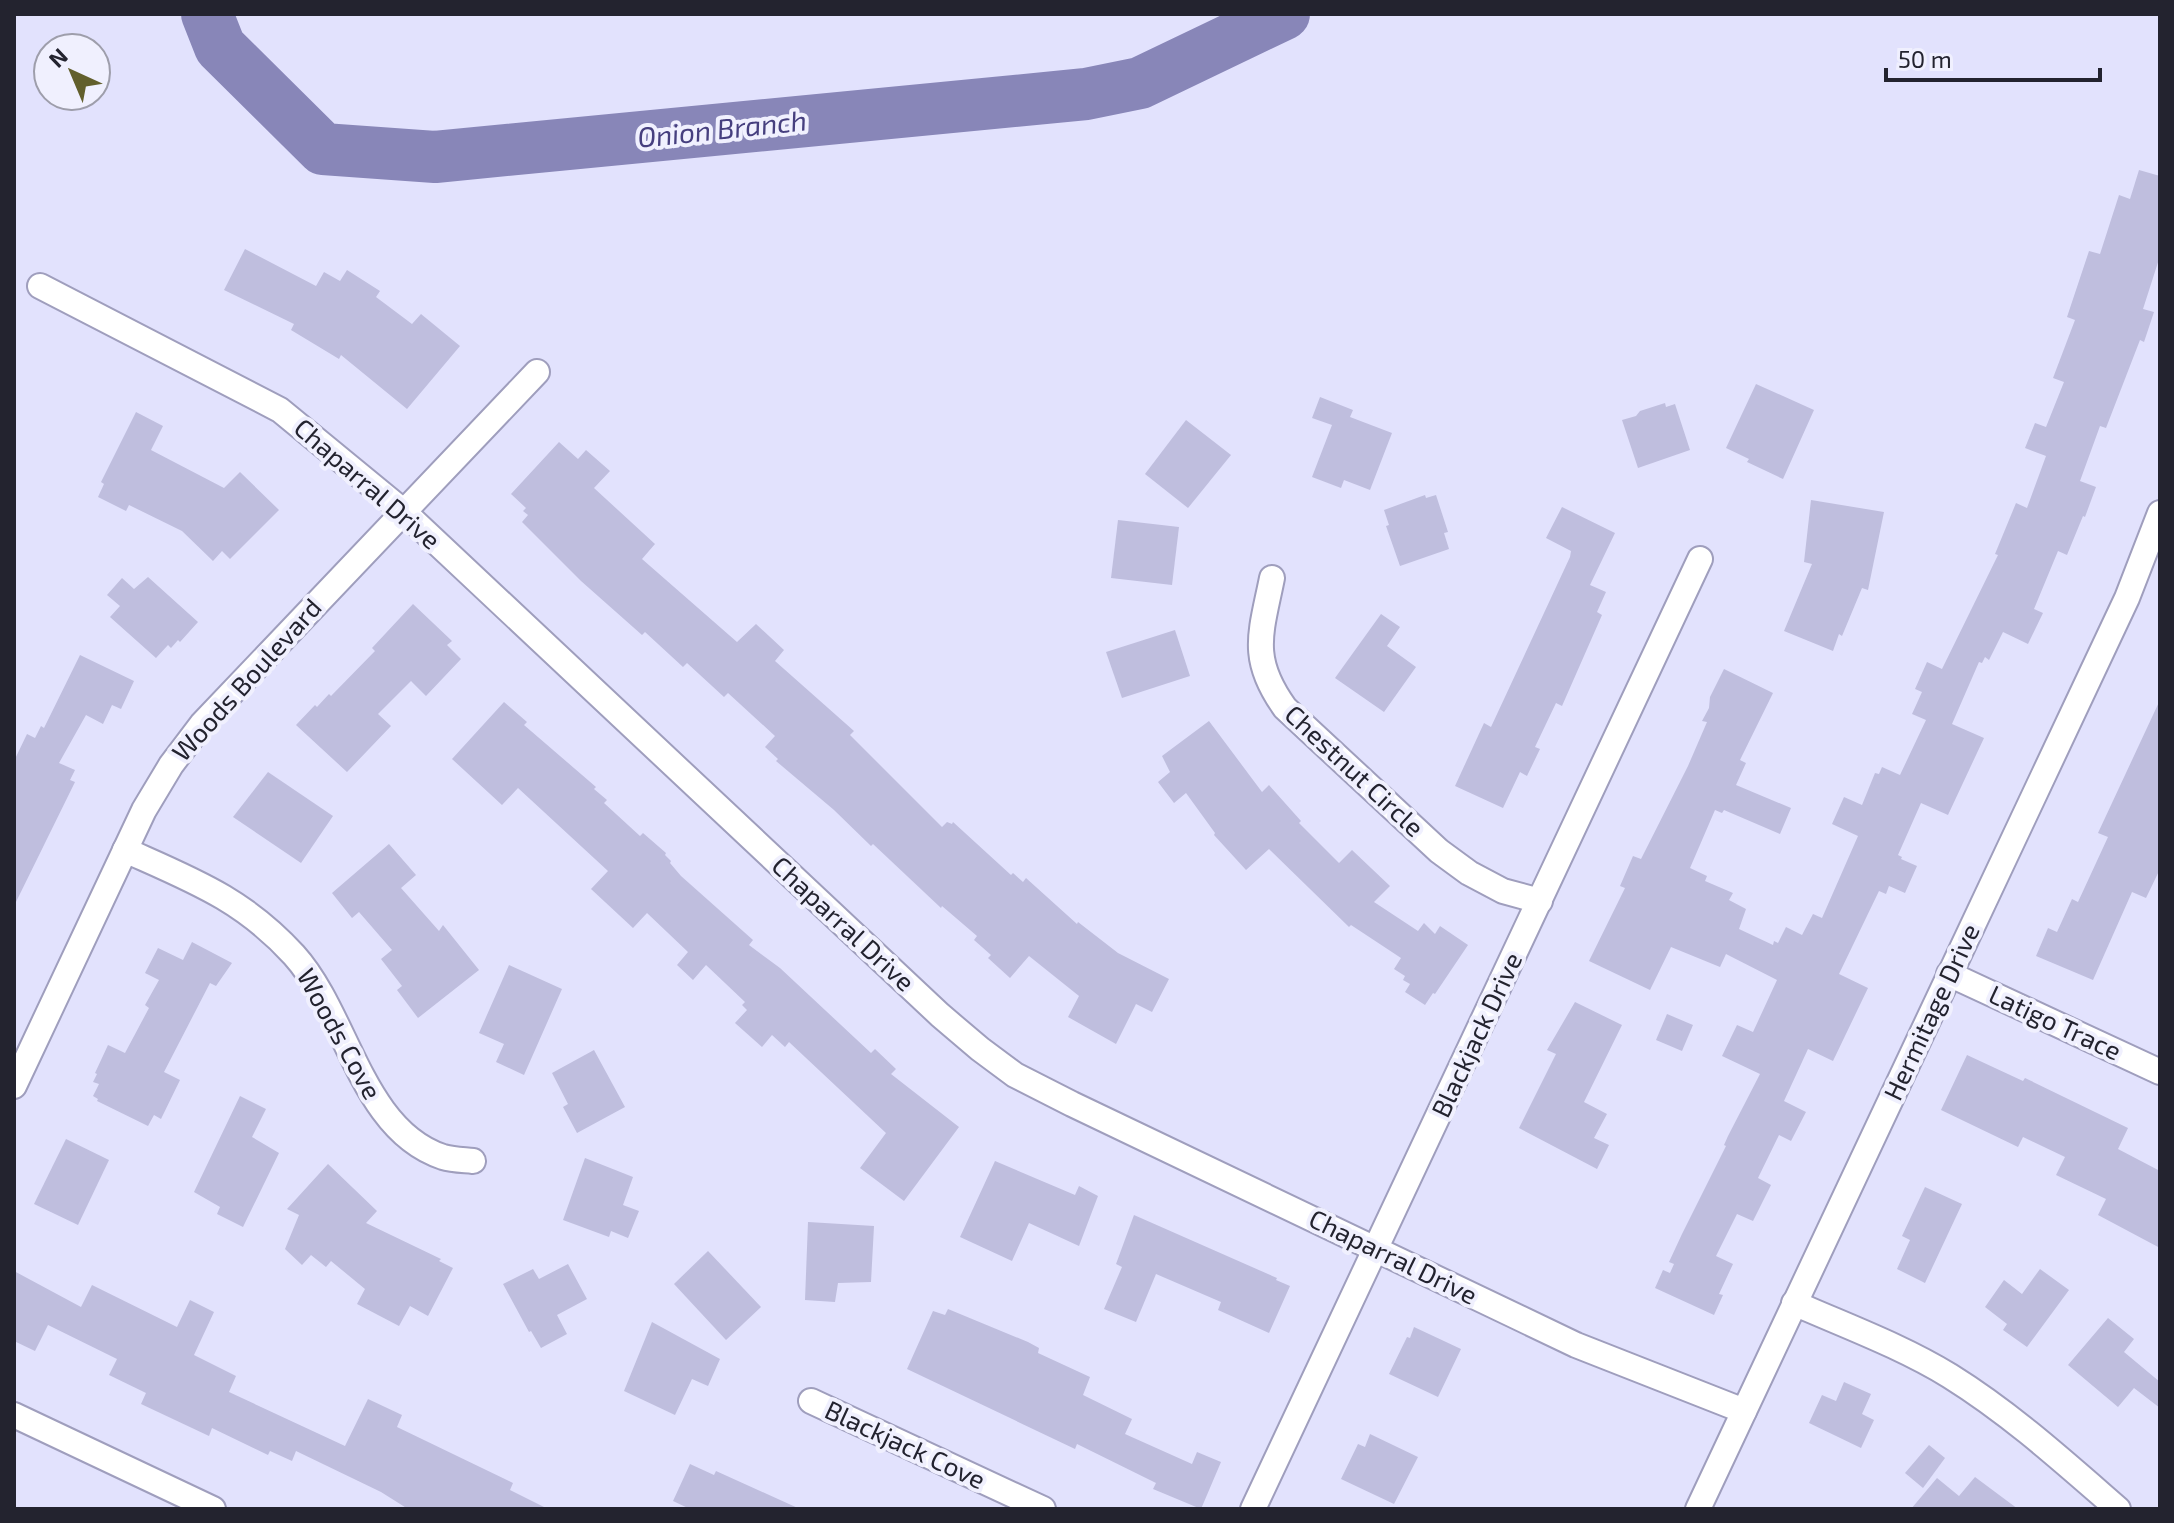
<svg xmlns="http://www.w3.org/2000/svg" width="2174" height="1523" font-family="'Exo 2',sans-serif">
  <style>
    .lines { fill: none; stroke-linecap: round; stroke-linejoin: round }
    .river { stroke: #8886b8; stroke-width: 52 }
    .building { fill: #bfbede }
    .minor-casing { stroke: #9f9ebd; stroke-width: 28 }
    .minor { stroke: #fff; stroke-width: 24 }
    .labels { text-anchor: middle; stroke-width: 8; stroke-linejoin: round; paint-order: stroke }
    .street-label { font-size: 26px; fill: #23232f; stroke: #f0f0fe }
    .water-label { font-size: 28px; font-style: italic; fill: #463f7f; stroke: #f0f0fe }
  </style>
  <rect width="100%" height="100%" fill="#e2e2fd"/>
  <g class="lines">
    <path class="river" d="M207,14L220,47L323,149L435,157L1086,94L1140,83L1284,14"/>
  </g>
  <g class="building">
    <path d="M2139,170L2160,176V256L2143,309L2154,312L2144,342L2140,340L2106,428L2100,426L2080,481L2096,487L2085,517L2083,516L2067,555L2058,551L2034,609L2043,613L2028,644L2003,632L1989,660L1985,657L1982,663L1979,662L1952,724L1984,738L1948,815L1921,803L1898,855L1902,857L1901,859L1917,866L1905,893L1889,886L1886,894L1879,891L1839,974L1868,988L1833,1061L1808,1049L1784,1101L1806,1112L1791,1141L1779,1135L1758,1178L1771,1185L1753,1221L1737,1214L1716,1256L1733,1264L1719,1294L1723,1295L1714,1315L1655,1288L1663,1270L1670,1273L1674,1264L1669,1262L1682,1234L1726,1146L1724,1145L1728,1136L1760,1074L1722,1056L1737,1025L1753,1032L1777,980L1726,954L1720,967L1671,947L1650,990L1589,961L1625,888L1620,886L1633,856L1641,859L1688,766L1707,722L1702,721L1709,708L1710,697L1724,669L1773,693L1740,760L1746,763L1736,785L1791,808L1780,834L1724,810L1722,813L1715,810L1690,868L1707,876L1705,881L1733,893L1729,900L1746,909L1739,929L1773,945L1774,941L1778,943L1786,927L1802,935L1813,914L1822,918L1858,836L1832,824L1844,797L1862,805L1875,773L1879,774L1882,767L1900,775L1926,720L1912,714L1922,692L1915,689L1927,662L1942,669L1998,555L1995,554L2016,503L2027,508L2046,456L2025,448L2035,423L2046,427L2064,382L2053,378L2075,320L2067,317L2089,251L2100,254L2119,195L2130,199Z"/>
    <path d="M245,249L316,286L324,272L340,281L347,270L380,291L376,297L412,324L421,314L460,346L407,409L341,355L339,359L291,330L294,324L224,290Z"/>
    <path d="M1756,384L1814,410L1783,479L1747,462L1749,459L1726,448Z"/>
    <path d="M1320,397L1353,410L1350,417L1392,433L1370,490L1344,480L1341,488L1312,477L1332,425L1312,418Z"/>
    <path d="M1665,403L1666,407L1675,404L1690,450L1638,468L1622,420L1636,416L1640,411Z"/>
    <path d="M136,412L163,426L151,450L224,488L240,472L279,510L230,559L222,551L213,561L182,531L129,505L126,511L98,497L104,484L101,482Z"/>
    <path d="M1186,420L1231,455L1188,508L1145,474Z"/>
    <path d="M559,442L578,459L586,450L610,471L594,488L655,544L642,559L737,642L756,624L784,650L775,661L854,731L850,735L942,827L947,822L952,824L953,822L1011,875L1013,873L1023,882L1026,878L1077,924L1078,922L1118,953L1169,979L1152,1012L1136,1004L1116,1044L1068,1017L1079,996L1029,956L1010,978L988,958L991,955L974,940L977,936L942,906L941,908L873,844L871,846L834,810L776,761L778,759L765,747L775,736L728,693L724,697L687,663L683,667L645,632L642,635L581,581L522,522L528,515L523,511L526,508L511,494Z"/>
    <path d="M1425,495L1426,498L1436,495L1448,532L1444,533L1449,549L1400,566L1386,526L1389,525L1384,510Z"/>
    <path d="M1811,500L1884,512L1868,590L1862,588L1842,636L1839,634L1833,651L1784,631L1812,564L1804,562Z"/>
    <path d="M1562,507L1615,533L1590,585L1606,592L1597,612L1602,615L1562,706L1556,703L1535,747L1540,749L1527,776L1520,772L1503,808L1455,786L1484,723L1491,727L1570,557L1571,551L1546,538Z"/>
    <path d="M1118,520L1179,527L1172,585L1111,578Z"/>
    <path d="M148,577L198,622L180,642L178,640L171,648L168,645L156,658L110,617L120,606L107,595L122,578L134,589Z"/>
    <path d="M413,604L452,641L447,645L461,659L426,696L411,681L378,714L391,726L347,772L296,725L315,705L317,707L329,694L331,696L375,651L372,648Z"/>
    <path d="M1381,614L1400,627L1387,646L1416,667L1384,712L1335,678Z"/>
    <path d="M1175,630L1190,676L1122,698L1106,652Z"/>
    <path d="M80,655L134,681L121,709L112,705L103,724L86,715L59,763L75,770L70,780L75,782L14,906V761L27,734L35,738L41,726L44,728Z"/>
    <path d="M2160,700V869L2146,898L2132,892L2093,980L2036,956L2048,928L2057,932L2072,899L2078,902L2108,837L2098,833Z"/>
    <path d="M504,702L527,722L524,725L596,787L594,789L607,800L604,803L640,836L643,833L666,853L665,855L671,861L670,863L681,876L753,940L749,945L780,968L871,1053L875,1049L896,1069L891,1074L959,1127L904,1201L860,1168L886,1133L789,1042L785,1047L772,1035L762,1047L735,1023L747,1010L742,1005L745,1002L706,965L693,980L677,965L688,952L647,913L633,928L591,889L608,871L518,788L502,805L452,759Z"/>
    <path d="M1209,721L1262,792L1269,785L1301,821L1299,823L1339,863L1352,850L1390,886L1374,902L1418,931L1424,923L1435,934L1440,926L1468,945L1435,994L1433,993L1425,1005L1405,992L1410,984L1403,980L1405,976L1394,969L1401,958L1351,925L1349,927L1269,849L1246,870L1214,835L1215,833L1186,793L1174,803L1158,782L1170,772L1162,756Z"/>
    <path d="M268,772L333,816L301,863L233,817Z"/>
    <path d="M389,844L416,875L401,888L439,931L443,925L479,970L418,1018L397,990L402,986L381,959L392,950L359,912L352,918L332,893Z"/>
    <path d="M192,942L232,963L216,986L210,983L164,1072L180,1080L161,1119L154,1115L148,1126L97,1101L98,1099L93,1096L99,1084L93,1082L97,1074L95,1073L108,1045L125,1053L149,1008L145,1005L159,980L145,973L158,948L183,960Z"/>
    <path d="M509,965L562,989L524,1075L496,1062L504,1044L479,1033Z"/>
    <path d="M1575,1002L1622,1025L1584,1102L1607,1114L1594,1138L1609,1145L1597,1169L1519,1128L1556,1054L1547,1050Z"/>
    <path d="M1667,1014L1693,1025L1682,1051L1656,1040Z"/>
    <path d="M594,1050L625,1107L577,1133L563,1107L568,1104L552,1073Z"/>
    <path d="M1967,1055L2023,1081L2025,1078L2128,1128L2118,1149L2160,1171V1248L2098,1215L2106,1199L2056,1175L2065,1157L2023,1137L2018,1147L1941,1110Z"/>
    <path d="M240,1096L266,1109L252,1137L279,1153L243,1227L217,1214L220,1207L194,1192Z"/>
    <path d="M66,1139L109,1160L78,1225L34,1204Z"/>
    <path d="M585,1158L633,1177L623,1205L639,1211L628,1238L611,1231L609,1237L563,1220Z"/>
    <path d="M995,1161L1075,1195L1079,1186L1098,1196L1079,1246L1029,1223L1012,1261L960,1237Z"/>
    <path d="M328,1164L377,1211L366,1223L441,1259L439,1261L453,1268L428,1316L410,1306L399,1326L357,1304L365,1289L331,1261L326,1267L311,1255L302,1265L285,1249L299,1215L287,1209Z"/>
    <path d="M1925,1187L1962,1204L1925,1283L1897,1269L1910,1240L1902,1236Z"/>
    <path d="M1134,1215L1277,1278L1276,1280L1290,1286L1269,1333L1218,1310L1221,1302L1156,1274L1136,1322L1104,1309L1122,1267L1116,1264Z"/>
    <path d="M808,1222L874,1226L871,1282L838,1283L835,1302L805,1300Z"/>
    <path d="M708,1251L761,1307L726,1340L674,1284Z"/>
    <path d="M568,1264L587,1299L557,1315L567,1334L541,1348L531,1331L529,1332L503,1284L533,1269L539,1279Z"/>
    <path d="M2040,1269L2069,1290L2027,1347L2003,1330L2007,1324L1985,1307L2004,1280L2022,1294Z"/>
    <path d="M14,1271L81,1307L92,1285L177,1327L190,1300L214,1312L194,1355L236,1376L229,1392L345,1446L368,1399L402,1415L397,1427L513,1483L510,1490L548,1509H408L381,1492L296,1451L292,1461L270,1451L268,1455L212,1428L209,1436L141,1404L146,1393L109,1375L117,1359L48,1325L35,1351L14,1341Z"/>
    <path d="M948,1309L1028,1342L1039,1348L1038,1353L1090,1377L1083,1395L1132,1419L1125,1434L1192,1464L1197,1452L1221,1462L1201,1509L1153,1489L1156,1483L1077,1444L1075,1449L907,1369L933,1311L945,1315Z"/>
    <path d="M2108,1318L2134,1339L2124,1352L2160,1382V1408L2134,1388L2118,1407L2068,1365Z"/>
    <path d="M652,1322L720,1359L708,1386L692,1379L675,1415L624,1391Z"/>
    <path d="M1414,1327L1461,1349L1438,1397L1389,1374L1407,1337L1410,1338Z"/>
    <path d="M1844,1382L1871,1394L1862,1414L1874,1420L1861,1448L1809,1423L1822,1395L1836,1401Z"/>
    <path d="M1370,1434L1418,1457L1394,1504L1341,1479L1358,1444L1365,1447Z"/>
    <path d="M1929,1445L1945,1458L1923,1488L1905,1473Z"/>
    <path d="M690,1464L714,1475L716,1471L800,1509H690L673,1501Z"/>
    <path d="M1975,1477L2018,1509H1911L1937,1478L1959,1496Z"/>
  </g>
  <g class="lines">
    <g class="minor-casing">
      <g id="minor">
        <path d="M40,286L280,410L403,511L940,1015L980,1049L1015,1075L1072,1104L1576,1345L1744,1411"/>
        <path d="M1272,578C1261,633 1249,658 1285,708L1439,851L1469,873L1503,891L1540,901"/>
        <path d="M125,850C192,880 243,899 294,955C348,1015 361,1130 443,1157C453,1160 464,1160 473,1161"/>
        <path d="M1949,974L2160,1072"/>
        <path d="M14,1086L144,810L171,765L202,724L537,372"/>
        <path d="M1794,1303C1846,1326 1901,1346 1950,1376C2011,1414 2064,1462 2118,1509"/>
        <path d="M811,1401L1043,1509"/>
        <path d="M14,1415L213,1509"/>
        <path d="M1253,1509L1700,559"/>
        <path d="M1698,1509L2127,598L2160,513"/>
      </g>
    </g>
    <use href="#minor" class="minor"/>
  </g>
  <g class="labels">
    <g class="street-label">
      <text transform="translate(367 484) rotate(41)" y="9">Chaparral Drive</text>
      <text transform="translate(247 680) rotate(-48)" y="9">Woods Boulevard</text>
      <text transform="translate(1354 771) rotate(43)" y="9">Chestnut Circle</text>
      <text transform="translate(843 924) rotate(43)" y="9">Chaparral Drive</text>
      <text transform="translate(1932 1012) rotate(-65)" y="9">Hermitage Drive</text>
      <text transform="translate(2055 1023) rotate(25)" y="9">Latigo Trace</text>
      <text transform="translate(339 1034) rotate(61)" y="9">Woods Cove</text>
      <text transform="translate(1477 1035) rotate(-65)" y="9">Blackjack Drive</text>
      <text transform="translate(1393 1257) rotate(26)" y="9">Chaparral Drive</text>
      <text transform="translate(905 1445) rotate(25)" y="9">Blackjack Cove</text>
    </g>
    <g class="water-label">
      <text transform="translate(722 129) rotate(-6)" y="10">Onion Branch</text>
    </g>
  </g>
  <rect width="2174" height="1523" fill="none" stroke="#23232f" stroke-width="32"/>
  <g transform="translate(72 72) rotate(316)"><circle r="38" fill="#f0f0fe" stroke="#9e9eab" stroke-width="2"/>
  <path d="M0-6L14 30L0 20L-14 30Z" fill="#625f2c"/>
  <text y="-12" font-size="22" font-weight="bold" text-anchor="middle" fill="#23232f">N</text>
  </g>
  <path d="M1886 68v12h214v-12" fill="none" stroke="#23232f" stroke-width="4"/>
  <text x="1898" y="68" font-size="24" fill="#23232f" stroke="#f0f0fe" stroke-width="6" paint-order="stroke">50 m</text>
</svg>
